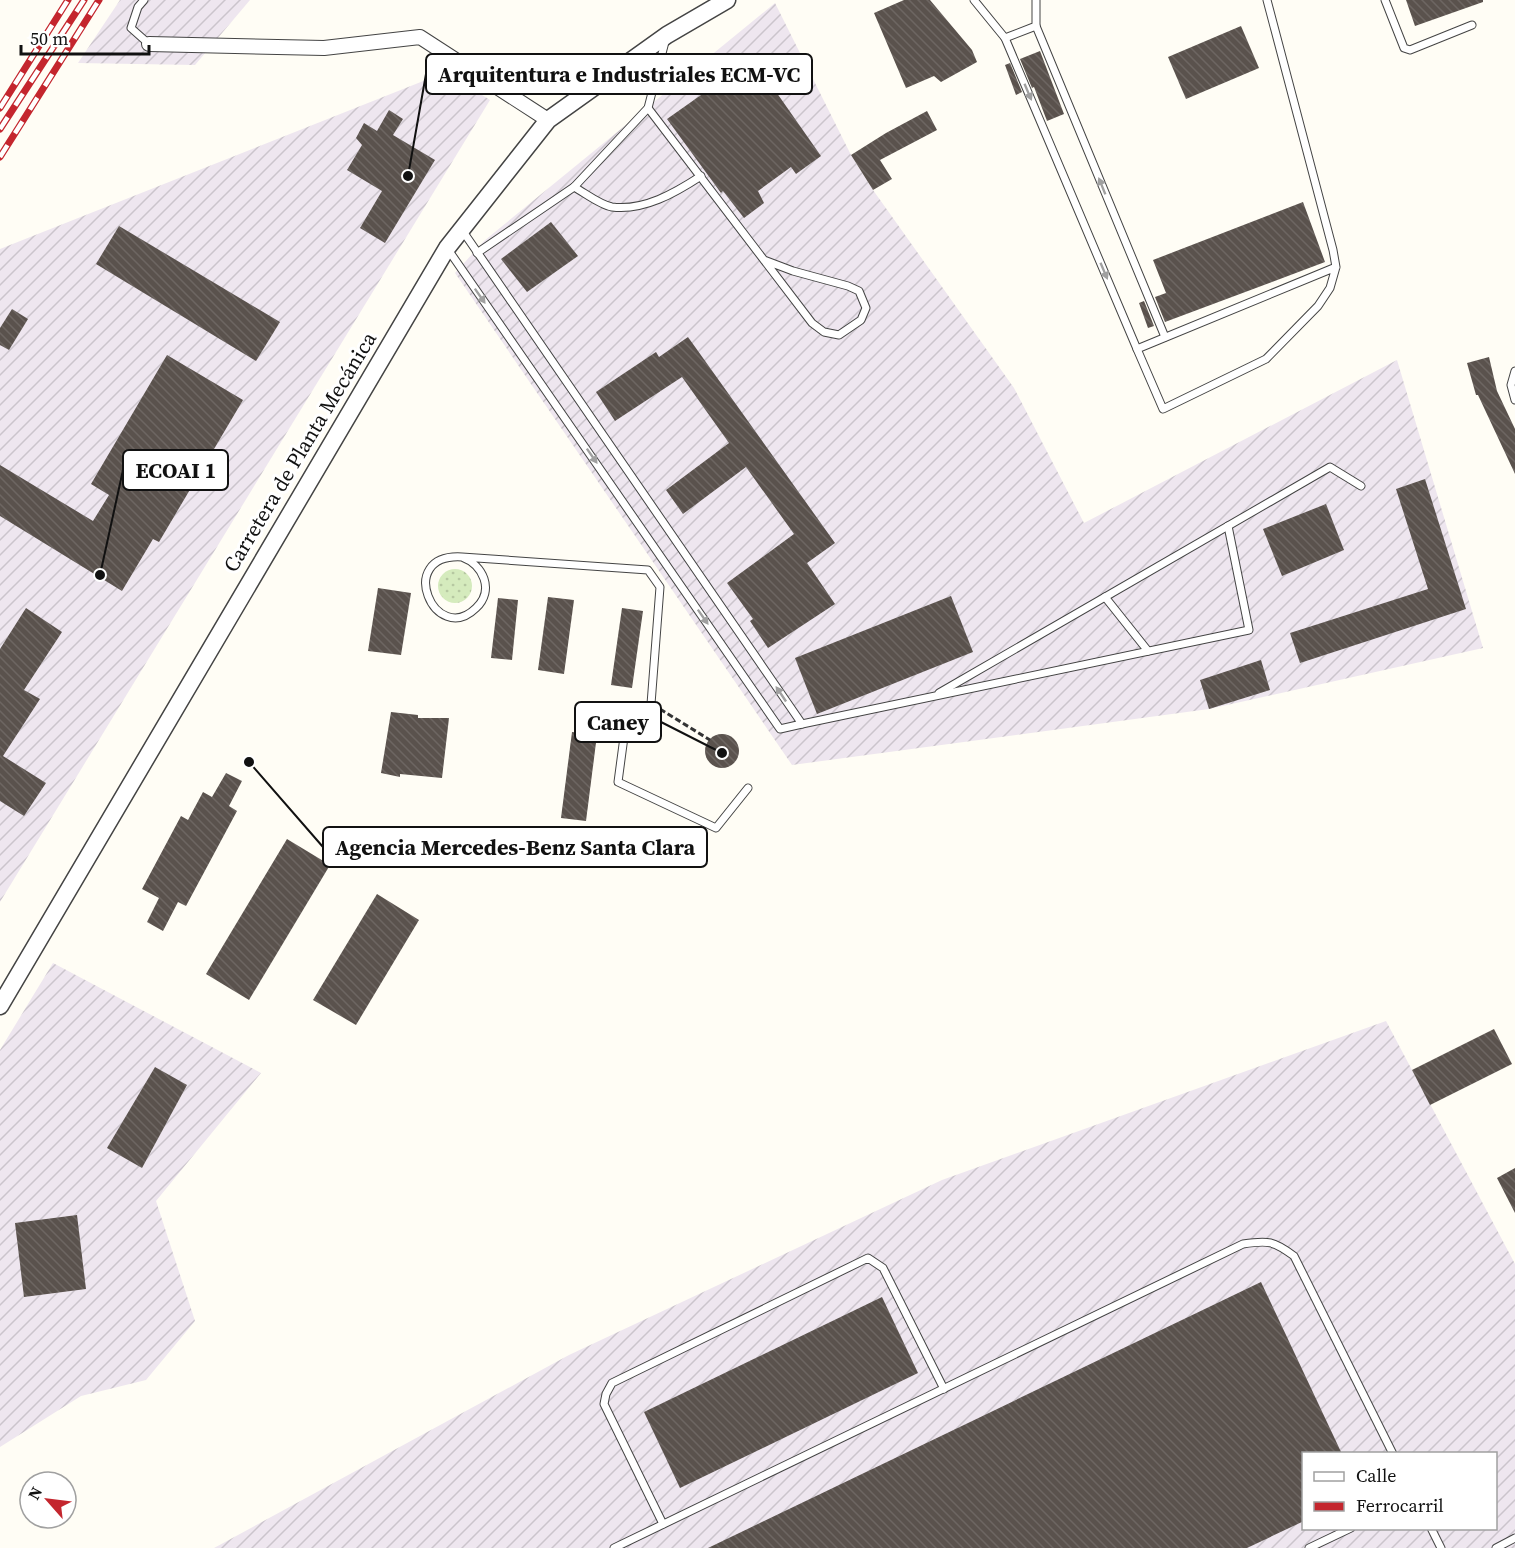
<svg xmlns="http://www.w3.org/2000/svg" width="1515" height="1548" font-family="'Source Serif 4',serif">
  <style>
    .industrial { fill: url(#industrial-furrows); fill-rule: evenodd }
    .garden { fill: url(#garden-dots) }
    .building { fill: url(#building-back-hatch) }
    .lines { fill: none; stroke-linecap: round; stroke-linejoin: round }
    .service-casing { stroke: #444; stroke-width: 9 }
    .minor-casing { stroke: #444; stroke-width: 16 }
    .tertiary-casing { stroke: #444; stroke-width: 19 }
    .path { stroke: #333; stroke-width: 3; stroke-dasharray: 6 3; stroke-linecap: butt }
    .service { stroke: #fff; stroke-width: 7 }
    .minor { stroke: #fff; stroke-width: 14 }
    .tertiary { stroke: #fff; stroke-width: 16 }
    .rail-casing { stroke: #c4262e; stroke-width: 7 }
    .rail { stroke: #fff; stroke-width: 4.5; stroke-dasharray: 14; stroke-linecap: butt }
    .oneway { fill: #a0a0a0 }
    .labels { text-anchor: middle; stroke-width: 6; stroke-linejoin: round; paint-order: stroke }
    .street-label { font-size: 21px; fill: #111; stroke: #fff }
    .leader { fill: none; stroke: #111; stroke-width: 2 }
    .callout-dot { fill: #111; stroke: #fff; stroke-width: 2 }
    .callout { fill: #fff; stroke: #111; stroke-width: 2 }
    .callout-label { font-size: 22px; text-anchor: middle; font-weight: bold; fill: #111 }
  </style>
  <defs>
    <pattern id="industrial-furrows" width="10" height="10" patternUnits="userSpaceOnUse" patternTransform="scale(1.5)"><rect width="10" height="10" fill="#eee6ef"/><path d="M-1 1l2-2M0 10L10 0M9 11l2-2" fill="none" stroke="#cbc4cc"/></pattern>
    <pattern id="garden-dots" width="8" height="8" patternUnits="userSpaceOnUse" patternTransform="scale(1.5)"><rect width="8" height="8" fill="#d5ebbd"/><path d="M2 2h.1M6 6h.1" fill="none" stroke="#b6c8a1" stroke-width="1.8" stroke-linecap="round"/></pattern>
    <pattern id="building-back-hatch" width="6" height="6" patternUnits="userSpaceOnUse" patternTransform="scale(1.5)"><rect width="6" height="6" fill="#5a524d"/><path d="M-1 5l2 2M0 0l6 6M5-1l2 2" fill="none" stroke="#6d6662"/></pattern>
  </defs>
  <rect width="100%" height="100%" fill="#fffdf5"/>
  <g class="industrial">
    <path d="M120,0H250L195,65L78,63Z"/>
    <path d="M775,3L851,155L873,190L1014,388L1084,523L1397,360L1483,648L1209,709L792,765L455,273L484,241Z"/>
    <path d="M446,72L490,100L0,902V249Z"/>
    <path d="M53,963L261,1073L156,1201L195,1321L146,1380L81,1396L0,1447V1050Z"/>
    <path d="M1386,1021L1515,1264V1548H214L569,1355L942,1180ZM1304,1454H1496V1528H1304Z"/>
  </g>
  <circle class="garden" cx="455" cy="586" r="17"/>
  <g class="building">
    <path d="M904,0H930L972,50L977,62L941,82L934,76L906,88L874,13Z"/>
    <path d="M1406,0H1483V2L1415,26Z"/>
    <path d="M1241,26L1259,68L1186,99L1168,57Z"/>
    <path d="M1040,51L1064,114L1047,121L1034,87L1032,88L1020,59Z"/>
    <path d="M751,56L821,156L796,174L791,167L758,191L764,203L744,218L723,191L721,193L667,119L728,76L726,74Z"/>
    <path d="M1010,63L1022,92L1016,95L1005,65Z"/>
    <path d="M389,110L403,119L393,135L435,160L385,243L360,228L382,191L347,170L362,145L356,138L364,123L377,131Z"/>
    <path d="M927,111L937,130L880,160L892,179L873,190L851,155L886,133Z"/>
    <path d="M1303,202L1325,262L1165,322L1155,297L1166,293L1153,260Z"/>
    <path d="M551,222L578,256L527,292L501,259Z"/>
    <path d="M119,226L280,322L256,361L96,264Z"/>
    <path d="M1144,301L1154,326L1148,328L1139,303Z"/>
    <path d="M12,309L28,319L9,350L0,345V328Z"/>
    <path d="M688,337L835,543L807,563L835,604L768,648L750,621L753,619L727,583L794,534L746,467L683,514L666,490L729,443L682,377L615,421L596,392L656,352L659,357Z"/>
    <path d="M167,355L243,400L159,542L153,539L122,591L0,516V465L93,521L109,495L91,484Z"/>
    <path d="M1489,357L1497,391L1515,429V474L1478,395H1476L1467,363Z"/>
    <path d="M1425,479L1466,609L1300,663L1290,633L1428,589L1396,489Z"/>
    <path d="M1326,504L1344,550L1282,576L1263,529Z"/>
    <path d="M378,588L411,593L401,655L368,651Z"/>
    <path d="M951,596L973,652L817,714L795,658Z"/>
    <path d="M548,597L574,600L564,674L538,670Z"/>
    <path d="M498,598L518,600L512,660L491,658Z"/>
    <path d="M26,608L62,632L24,690L40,699L3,756L46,783L24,816L0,801V649Z"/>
    <path d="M622,608L643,611L632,688L611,685Z"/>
    <path d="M1261,660L1270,690L1209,709L1200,680Z"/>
    <path d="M391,712L418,715V718H449L442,778L400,774V777L381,773Z"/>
    <path d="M572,732L597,735L586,821L561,818Z"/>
    <circle cx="722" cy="751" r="17"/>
    <path d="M226,773L242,781L229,806L237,811L186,906L178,902L163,931L147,922L159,898L142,889L181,816L188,820L203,792L212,797Z"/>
    <path d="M287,839L330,865L249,1000L206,974Z"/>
    <path d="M377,894L419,920L356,1025L313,1000Z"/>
    <path d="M1494,1029L1512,1064L1430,1105L1412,1070Z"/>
    <path d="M155,1067L187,1085L142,1168L107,1148Z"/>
    <path d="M1515,1168V1213L1497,1178Z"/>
    <path d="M77,1215L86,1289L24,1297L15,1223Z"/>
    <path d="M1261,1282L1342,1454H1304V1521L1247,1548H708Z"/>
    <path d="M882,1297L918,1373L680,1488L644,1412Z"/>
  </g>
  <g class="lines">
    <g class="service-casing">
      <g id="service">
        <path d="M144,0L138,7L131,28L149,44"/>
        <path d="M974,0L1005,38L1036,26V0"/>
        <path d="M1267,0L1333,250L1336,267L1330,288L1318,306L1266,359L1163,409L1137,349L1336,267"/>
        <path d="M1385,0L1404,48L1410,50L1472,25"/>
        <path d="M1036,26L1165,337"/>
        <path d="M1005,38L1137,349"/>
        <path d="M648,108L812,323L824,332L839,335L861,320L866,308L859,291L848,286L793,271L764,260"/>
        <path d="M574,187C585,193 600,205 612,207C644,211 675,193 701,176"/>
        <path d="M447,248L780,729L802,724L462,230"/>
        <path d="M477,253L574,187L648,108L666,38"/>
        <path d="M1515,371L1511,385L1515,400"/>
        <path d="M462,557C483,565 495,590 476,608C435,648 394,553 462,557L648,570L660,587L651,704L626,722L618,782L716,828L748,788"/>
        <path d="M1105,597L1148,651"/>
        <path d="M939,693L1330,467L1361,486"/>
        <path d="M802,724L1249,630L1228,526"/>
        <path d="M663,1524L604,1404L606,1394L612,1383L868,1258L883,1268L944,1389"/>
        <path d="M1431,1528L1441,1548"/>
        <path d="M614,1548L1243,1244C1268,1240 1274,1241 1294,1256L1393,1454"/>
        <path d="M1309,1548L1351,1528"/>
        <path d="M1496,1548L1515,1538"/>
      </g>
    </g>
    <g class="minor-casing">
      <path id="minor" d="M149,44L324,48L420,37L548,120"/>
    </g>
    <g class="tertiary-casing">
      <path id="tertiary" d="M0,1006L447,248L548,120L667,35L727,0"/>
    </g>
    <path class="path" d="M660,709L710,740"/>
    <use href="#service" class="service"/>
    <use href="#minor" class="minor"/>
    <use href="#tertiary" class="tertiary"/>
    <g class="rail-casing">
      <g id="rail">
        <path d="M0,108L68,0"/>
        <path d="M0,129L84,0"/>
        <path d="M0,157L99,0"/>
      </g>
    </g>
    <use href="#rail" class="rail"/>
  </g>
  <defs><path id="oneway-solid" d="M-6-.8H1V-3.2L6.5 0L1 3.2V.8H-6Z" transform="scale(1.5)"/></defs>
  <g class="oneway">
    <use href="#oneway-solid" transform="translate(1028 92) rotate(67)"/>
    <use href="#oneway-solid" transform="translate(1102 186) rotate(-112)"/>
    <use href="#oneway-solid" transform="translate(1104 271) rotate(67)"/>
    <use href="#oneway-solid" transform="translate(480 296) rotate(55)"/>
    <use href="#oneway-solid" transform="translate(592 456) rotate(55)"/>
    <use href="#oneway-solid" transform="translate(703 617) rotate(55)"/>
    <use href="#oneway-solid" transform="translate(781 694) rotate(-124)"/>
  </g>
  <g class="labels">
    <g class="street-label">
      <text transform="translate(300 452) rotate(-59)" y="7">Carretera de Planta Mecánica</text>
    </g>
  </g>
  <path class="leader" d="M408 176L426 74M100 575L123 470M722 753L661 722M249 762L323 847"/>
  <g class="callout-dot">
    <circle cx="408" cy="176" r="6"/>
    <circle cx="100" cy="575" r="6"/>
    <circle cx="722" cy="753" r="6"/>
    <circle cx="249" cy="762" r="6"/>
  </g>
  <g class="callout">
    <rect x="426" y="54" width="386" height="40" rx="6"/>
    <rect x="123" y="450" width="105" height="40" rx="6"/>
    <rect x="575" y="702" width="86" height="40" rx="6"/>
    <rect x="323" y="827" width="384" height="40" rx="6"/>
  </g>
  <g class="callout-label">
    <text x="619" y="82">Arquitentura e Industriales ECM-VC</text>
    <text x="176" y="478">ECOAI 1</text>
    <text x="618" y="730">Caney</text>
    <text x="515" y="855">Agencia Mercedes-Benz Santa Clara</text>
  </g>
  <rect x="1302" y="1452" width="195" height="78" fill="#ffffff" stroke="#a0a0a0" stroke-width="1.5"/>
  <rect x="1314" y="1472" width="30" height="9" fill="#ffffff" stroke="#a0a0a0" stroke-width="1.5"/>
  <text x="1356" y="1482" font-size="18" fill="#111111">Calle</text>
  <rect x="1314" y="1502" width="30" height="9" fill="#c4262e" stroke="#a0a0a0" stroke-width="1.5"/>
  <text x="1356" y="1512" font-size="18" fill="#111111">Ferrocarril</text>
  <g transform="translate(48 1500) rotate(298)"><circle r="28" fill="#ffffff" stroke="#a0a0a0" stroke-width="1.5"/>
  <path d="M0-4.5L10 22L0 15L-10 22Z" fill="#c4262e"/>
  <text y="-9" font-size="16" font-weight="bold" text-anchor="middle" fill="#111111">N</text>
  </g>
  <path d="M21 45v9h128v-9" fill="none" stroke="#111111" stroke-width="3"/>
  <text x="30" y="45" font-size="18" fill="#111111" stroke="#ffffff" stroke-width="4.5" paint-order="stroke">50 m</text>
</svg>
